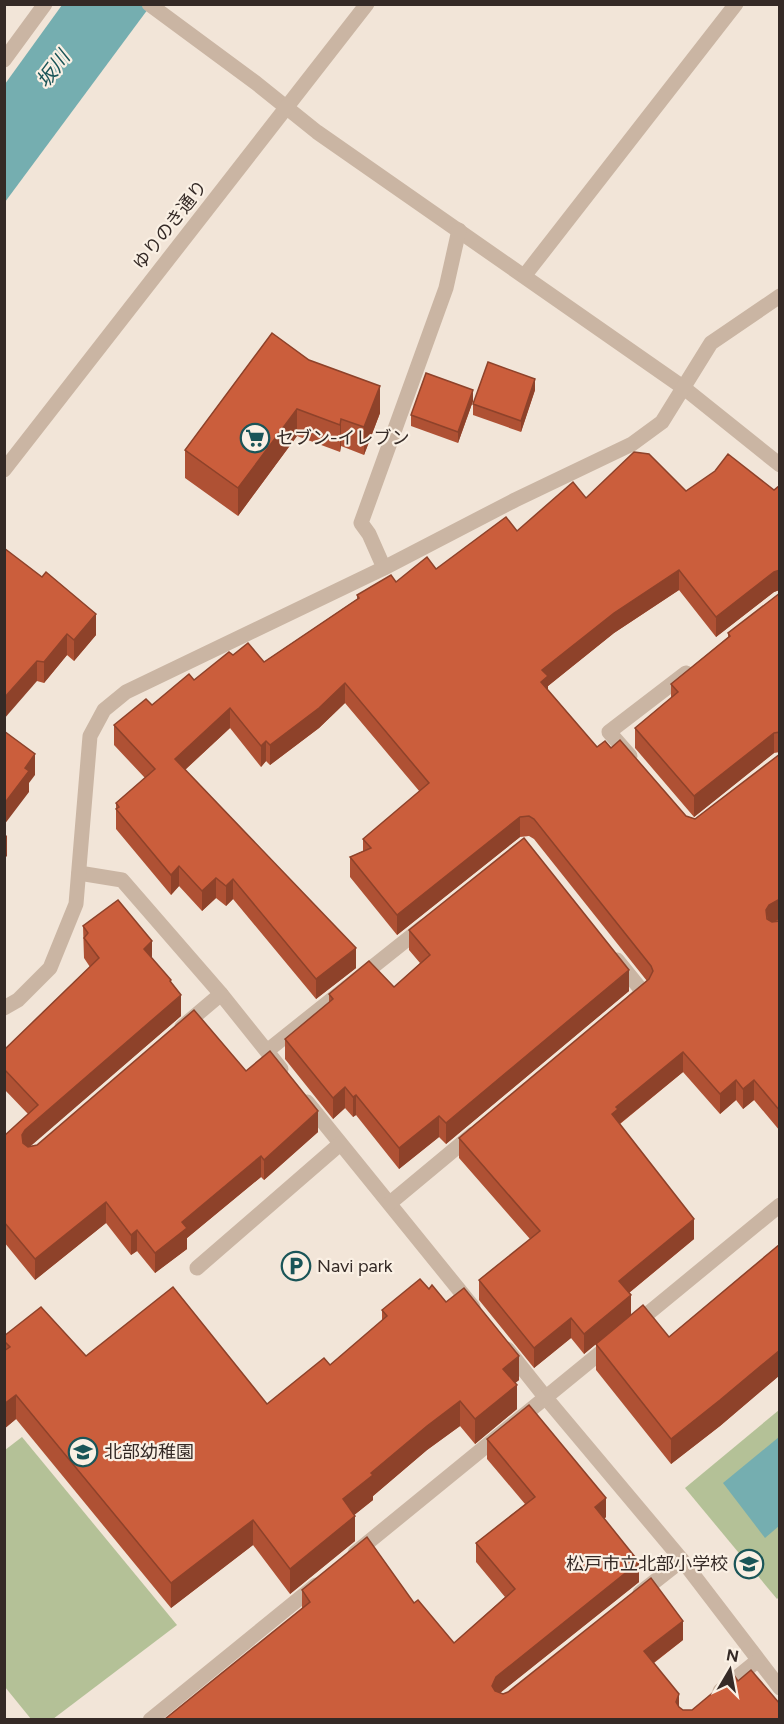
<svg xmlns="http://www.w3.org/2000/svg" width="784" height="1724" font-family="Figtree,'Noto Sans JP',sans-serif">
  <style>
    .green { fill: #b4c197 }
    .water { fill: #75aeb0 }
    .lines { fill: none; stroke-linecap: round; stroke-linejoin: round }
    .minor { stroke: #cab5a3; stroke-width: 15 }
    .wall { fill: #af5134 }
    .shaded-wall { fill: #8e422a }
    .building { fill: #cb5e3c; stroke: #8e422a; stroke-width: 1.5 }
    .labels { text-anchor: middle; stroke-width: 4.5; stroke-linejoin: round; paint-order: stroke }
    .street-label { font-size: 18px; fill: #352a26; stroke: #faf0e4 }
    .poi-label { font-size: 18px; fill: #352a26; stroke: #faf0e4; text-anchor: start }
    .water-label { font-size: 20px; font-style: italic; fill: #1a5558; stroke: #faf0e4 }
  </style>
  <rect width="100%" height="100%" fill="#f2e5d8"/>
  <g class="green">
    <path d="M779,1410V1597L777,1599L685,1488Z"/>
    <path d="M22,1437L177,1625L53,1719H31L5,1687V1450Z"/>
  </g>
  <g class="water">
    <path d="M62,5H151L5,202V84Z"/>
    <path d="M779,1437V1526L765,1538L723,1483Z"/>
  </g>
  <g class="lines">
    <g class="minor">
      <path d="M149,4L256,83L317,132L684,388L780,465"/>
      <path d="M4,60L45,4"/>
      <path d="M525,275L736,4"/>
      <path d="M4,470L367,4"/>
      <path d="M384,568L369,534L361,523L446,288L459,230"/>
      <path d="M630,756L609,732L686,673"/>
      <path d="M79,873L122,880L221,994L281,1069"/>
      <path d="M617,960L643,992L634,1000"/>
      <path d="M4,1008L18,1000L50,968L76,904L90,736L104,710L126,692L384,568L515,500L632,444L662,422L711,343L780,296"/>
      <path d="M182,1027L221,994"/>
      <path d="M267,1051L424,926"/>
      <path d="M307,1102L473,1307"/>
      <path d="M390,1203L473,1134"/>
      <path d="M197,1268L340,1144"/>
      <path d="M634,1325L780,1205"/>
      <path d="M507,1349L546,1398L682,1560L780,1688"/>
      <path d="M355,1553L611,1344"/>
      <path d="M640,1593L682,1560"/>
      <path d="M720,1691L757,1661"/>
      <path d="M150,1720L316,1585"/>
    </g>
  </g>
  <g class="wall">
    <path d="M272,333L380,413L364,455L341,446L340,452L297,436L238,516L185,478V450Z"/>
    <path d="M535,390L521,432L473,415V404Z"/>
    <path d="M473,401L458,443L411,426V415Z"/>
    <path d="M780,485V590L774,592L716,637L679,590L614,633L548,686V690L597,747L611,748L686,816L695,819L780,754V920L775,922L780,921V1131L754,1100L743,1109L736,1100L720,1114L683,1072L620,1124L694,1239L629,1293L631,1315L669,1337L780,1244V1375L720,1426L671,1464L596,1370V1344L584,1354L571,1338L534,1368L479,1300V1280L530,1239L459,1158V1138L647,981L534,839L529,836L520,837L397,935L350,877V857L363,851V839L420,792L345,703L319,728L270,765L266,761L261,767L230,728L185,770L356,968L316,999L233,899L226,906L216,898L202,911L179,886L171,895L116,829V803L145,778L114,745V725L152,705L194,680L233,655L264,662L357,599V595L436,569L586,498L686,491L774,490Z"/>
    <path d="M4,548L96,635L74,661L67,655L44,683L37,681Z"/>
    <path d="M780,593V752L774,753L694,817L635,748V728L671,698V684L728,637V633Z"/>
    <path d="M83,926L152,958L171,984L181,1016L30,1146L37,1145L246,1071L318,1132L264,1180L261,1177L187,1238V1249L155,1273L137,1251L131,1255L106,1223L35,1280L4,1242V1136L28,1114L4,1089V1050L90,967L84,958Z"/>
    <path d="M409,930L629,991L446,1144L439,1137L399,1169L356,1115L353,1117L345,1108L333,1119L285,1059V1039L329,1003V994L394,987L420,963L409,950Z"/>
    <path d="M429,1289L446,1302L519,1380L515,1383L517,1409L475,1444L460,1426L427,1450L373,1496V1500L354,1515L355,1541L290,1594L253,1545L171,1608L16,1419L4,1429V1336L86,1356L267,1404L330,1365L382,1321V1310Z"/>
    <path d="M487,1439L606,1517L604,1519L639,1582L500,1693L503,1694L683,1640L654,1663L679,1707L683,1710H692L738,1681L780,1719H165L302,1609V1590L414,1603L454,1643L505,1597L476,1562V1543L525,1504L487,1459Z"/>
  </g>
  <g class="shaded-wall">
    <path d="M535,379V390L521,432V421Z"/>
    <path d="M380,386V413L364,455V427Z"/>
    <path d="M473,390V401L458,443V432Z"/>
    <path d="M297,409V436L238,516V488Z"/>
    <path d="M341,419V446L340,452V425Z"/>
    <path d="M679,570V590L614,633L548,686V696L541,682L542,670L614,613Z"/>
    <path d="M779,570V590L774,592L716,637V617L774,572Z"/>
    <path d="M96,614V635L74,661V640Z"/>
    <path d="M67,634V655L44,683V662Z"/>
    <path d="M37,661V681L4,719V698Z"/>
    <path d="M345,683V703L319,728L270,765V745Z"/>
    <path d="M230,708V728L175,779V759Z"/>
    <path d="M774,733V753L694,817V796Z"/>
    <path d="M266,741V761L261,767V746Z"/>
    <path d="M35,754V775L29,783V792L4,825V804L25,768Z"/>
    <path d="M520,817V837L397,935V915Z"/>
    <path d="M7,835V856L4,859V838Z"/>
    <path d="M179,866V886L171,895V875Z"/>
    <path d="M216,878V898L202,911V891Z"/>
    <path d="M233,879V899L226,906V886Z"/>
    <path d="M779,899V919L769,925L766,910L769,905Z"/>
    <path d="M152,941V962L144,949Z"/>
    <path d="M356,948V968L316,999V979Z"/>
    <path d="M629,970V991L446,1144V1123Z"/>
    <path d="M181,995V1016L25,1151L22,1135L25,1130Z"/>
    <path d="M683,1052V1072L618,1125L612,1114L616,1107Z"/>
    <path d="M736,1080V1100L720,1114V1094Z"/>
    <path d="M754,1080V1100L743,1109V1089Z"/>
    <path d="M345,1087V1108L333,1119V1098Z"/>
    <path d="M356,1095V1115L353,1117V1097Z"/>
    <path d="M318,1111V1132L264,1180V1160Z"/>
    <path d="M439,1116V1137L399,1169V1148Z"/>
    <path d="M261,1156V1177L187,1238V1249L155,1273V1253L182,1222Z"/>
    <path d="M106,1202V1223L35,1280V1259Z"/>
    <path d="M694,1219V1239L619,1301V1281Z"/>
    <path d="M137,1230V1251L131,1255V1235Z"/>
    <path d="M631,1295V1315L584,1354V1334Z"/>
    <path d="M571,1318V1338L534,1368V1348Z"/>
    <path d="M780,1350V1375L720,1426L671,1464V1439Z"/>
    <path d="M519,1356V1380L503,1393V1369Z"/>
    <path d="M517,1385V1409L475,1444V1419Z"/>
    <path d="M16,1395V1419L4,1429V1404Z"/>
    <path d="M460,1401V1426L427,1450L373,1496V1500L343,1524V1499L371,1473L427,1426Z"/>
    <path d="M606,1498V1517L595,1527V1507Z"/>
    <path d="M355,1516V1541L290,1594V1569Z"/>
    <path d="M253,1520V1545L171,1608V1583Z"/>
    <path d="M639,1562V1582L496,1696L492,1686L496,1677Z"/>
    <path d="M683,1621V1640L644,1670V1651Z"/>
    <path d="M679,1694V1713L676,1702Z"/>
  </g>
  <g class="building">
    <path d="M272,333L309,360L380,386L364,427L341,419L340,425L297,409L238,488L185,450Z"/>
    <path d="M488,362L535,379L521,421L473,404Z"/>
    <path d="M426,373L473,390L458,432L411,415Z"/>
    <path d="M634,452L649,454L686,491L715,471L728,454L774,490L780,485V570L774,572L716,617L679,570L614,613L542,670L548,676L541,682L597,747L605,741L611,748L620,740L686,816L695,819L780,754V899L769,905L766,910L767,919L772,922L780,921V1111L754,1080L743,1089L736,1080L720,1094L683,1052L616,1107L618,1109L612,1114L694,1219L619,1281L631,1295L584,1334L571,1318L534,1348L479,1280L540,1231L459,1138L649,979L653,971L651,966L534,819L529,816L520,817L397,915L350,857L371,848L363,839L429,783L345,683L319,708L270,745L266,741L261,746L230,708L175,759L356,948L316,979L233,879L226,886L216,878L202,891L179,866L171,875L116,809L119,807L116,803L155,769L114,725L146,699L152,705L189,674L194,680L229,652L233,655L248,643L264,662L359,598L357,595L391,575L396,582L427,557L436,569L506,517L517,531L573,482L586,498Z"/>
    <path d="M4,548L42,577L46,572L96,614L74,640L67,634L44,662L37,661L4,698Z"/>
    <path d="M780,593V732L774,733L694,796L635,728L678,692L671,684L730,636L728,633Z"/>
    <path d="M4,731L35,754L25,768L29,771L4,804Z"/>
    <path d="M524,838L629,970L446,1123L439,1116L399,1148L356,1095L353,1097L345,1087L333,1098L285,1039L333,999L329,994L369,961L394,987L430,955L409,930Z"/>
    <path d="M118,900L152,941L144,949L171,980L170,981L181,995L25,1130L22,1135L23,1143L28,1147L37,1145L194,1010L246,1071L270,1051L318,1111L264,1160L261,1156L182,1222L187,1228L155,1253L137,1230L131,1235L106,1202L35,1259L4,1222V1136L38,1105L4,1069V1050L99,958L84,938L88,933L83,926Z"/>
    <path d="M780,1244V1350L720,1400L671,1439L596,1344L643,1305L669,1337Z"/>
    <path d="M420,1279L429,1289L432,1285L446,1302L464,1288L519,1356L503,1369L517,1385L475,1419L460,1401L427,1426L371,1473L373,1475L343,1499L355,1516L290,1569L253,1520L171,1583L16,1395L4,1404V1351L10,1347L4,1341V1336L41,1307L86,1356L173,1287L267,1404L324,1358L330,1365L387,1316L382,1310Z"/>
    <path d="M529,1405L606,1498L595,1507L639,1562L496,1677L492,1686L495,1691L503,1694L508,1692L651,1578L683,1621L644,1651L679,1694L676,1702L679,1707L683,1710H692L734,1675L738,1681L751,1670L780,1704V1719H165L310,1602L302,1590L367,1537L414,1603L418,1600L454,1643L515,1589L476,1543L535,1497L487,1439Z"/>
  </g>
  <defs>
    <g id="supermarket-ring" transform="scale(1.5)"><circle r="9.5" fill="#faf0e4" stroke="#1a5558" stroke-width="1.5"/><path d="M-6-5.5h2.5l.6 2H6L4.5 2H-2.5L-4.4-4H-6ZM-1.5 3.2a1.3 1.3 0 1 0 .1 0ZM3 3.2a1.3 1.3 0 1 0 .1 0Z" fill="#1a5558"/></g>
    <g id="parking-ring" transform="scale(1.5)"><circle r="9.5" fill="#faf0e4" stroke="#1a5558" stroke-width="1.5"/><path d="M-3.5-5.5H1a3.5 3.5 0 0 1 0 7H-1V5.5H-3.5ZM-1-3.4V-.6H.8a1.4 1.4 0 0 0 0-2.8Z" fill="#1a5558"/></g>
    <g id="school-ring" transform="scale(1.5)"><circle r="9.5" fill="#faf0e4" stroke="#1a5558" stroke-width="1.5"/><path d="M0-5L7-2L0 1L-7-2ZM-4 1L0 2.5L4 1V4Q0 6-4 4Z" fill="#1a5558"/></g>
  </defs>
  <g fill-rule="evenodd">
    <use href="#supermarket-ring" x="255" y="438"/>
    <use href="#parking-ring" x="296" y="1266"/>
    <use href="#school-ring" x="83" y="1452"/>
    <use href="#school-ring" x="749" y="1564"/>
  </g>
  <g class="labels">
    <g class="street-label">
      <text transform="translate(170 225) rotate(-52)" y="6">ゆりのき通り</text>
    </g>
    <g class="poi-label">
      <text x="276" y="444">セブン-イレブン</text>
      <text x="317" y="1272">Navi park</text>
      <text x="104" y="1458">北部幼稚園</text>
      <text x="728" y="1570" text-anchor="end">松戸市立北部小学校</text>
    </g>
    <g class="water-label">
      <text transform="translate(53 69) rotate(-53)" y="7">坂川</text>
    </g>
  </g>
  <rect width="784" height="1724" fill="none" stroke="#352a26" stroke-width="12"/>
  <g transform="translate(730 1670) rotate(10)" stroke="#faf0e4" stroke-width="4.5" paint-order="stroke">
  <path d="M0-4.5L10 22L0 15L-10 22Z" fill="#352a26"/>
  <text y="-9" font-size="16" font-weight="bold" text-anchor="middle" fill="#352a26">N</text>
  </g>
</svg>
